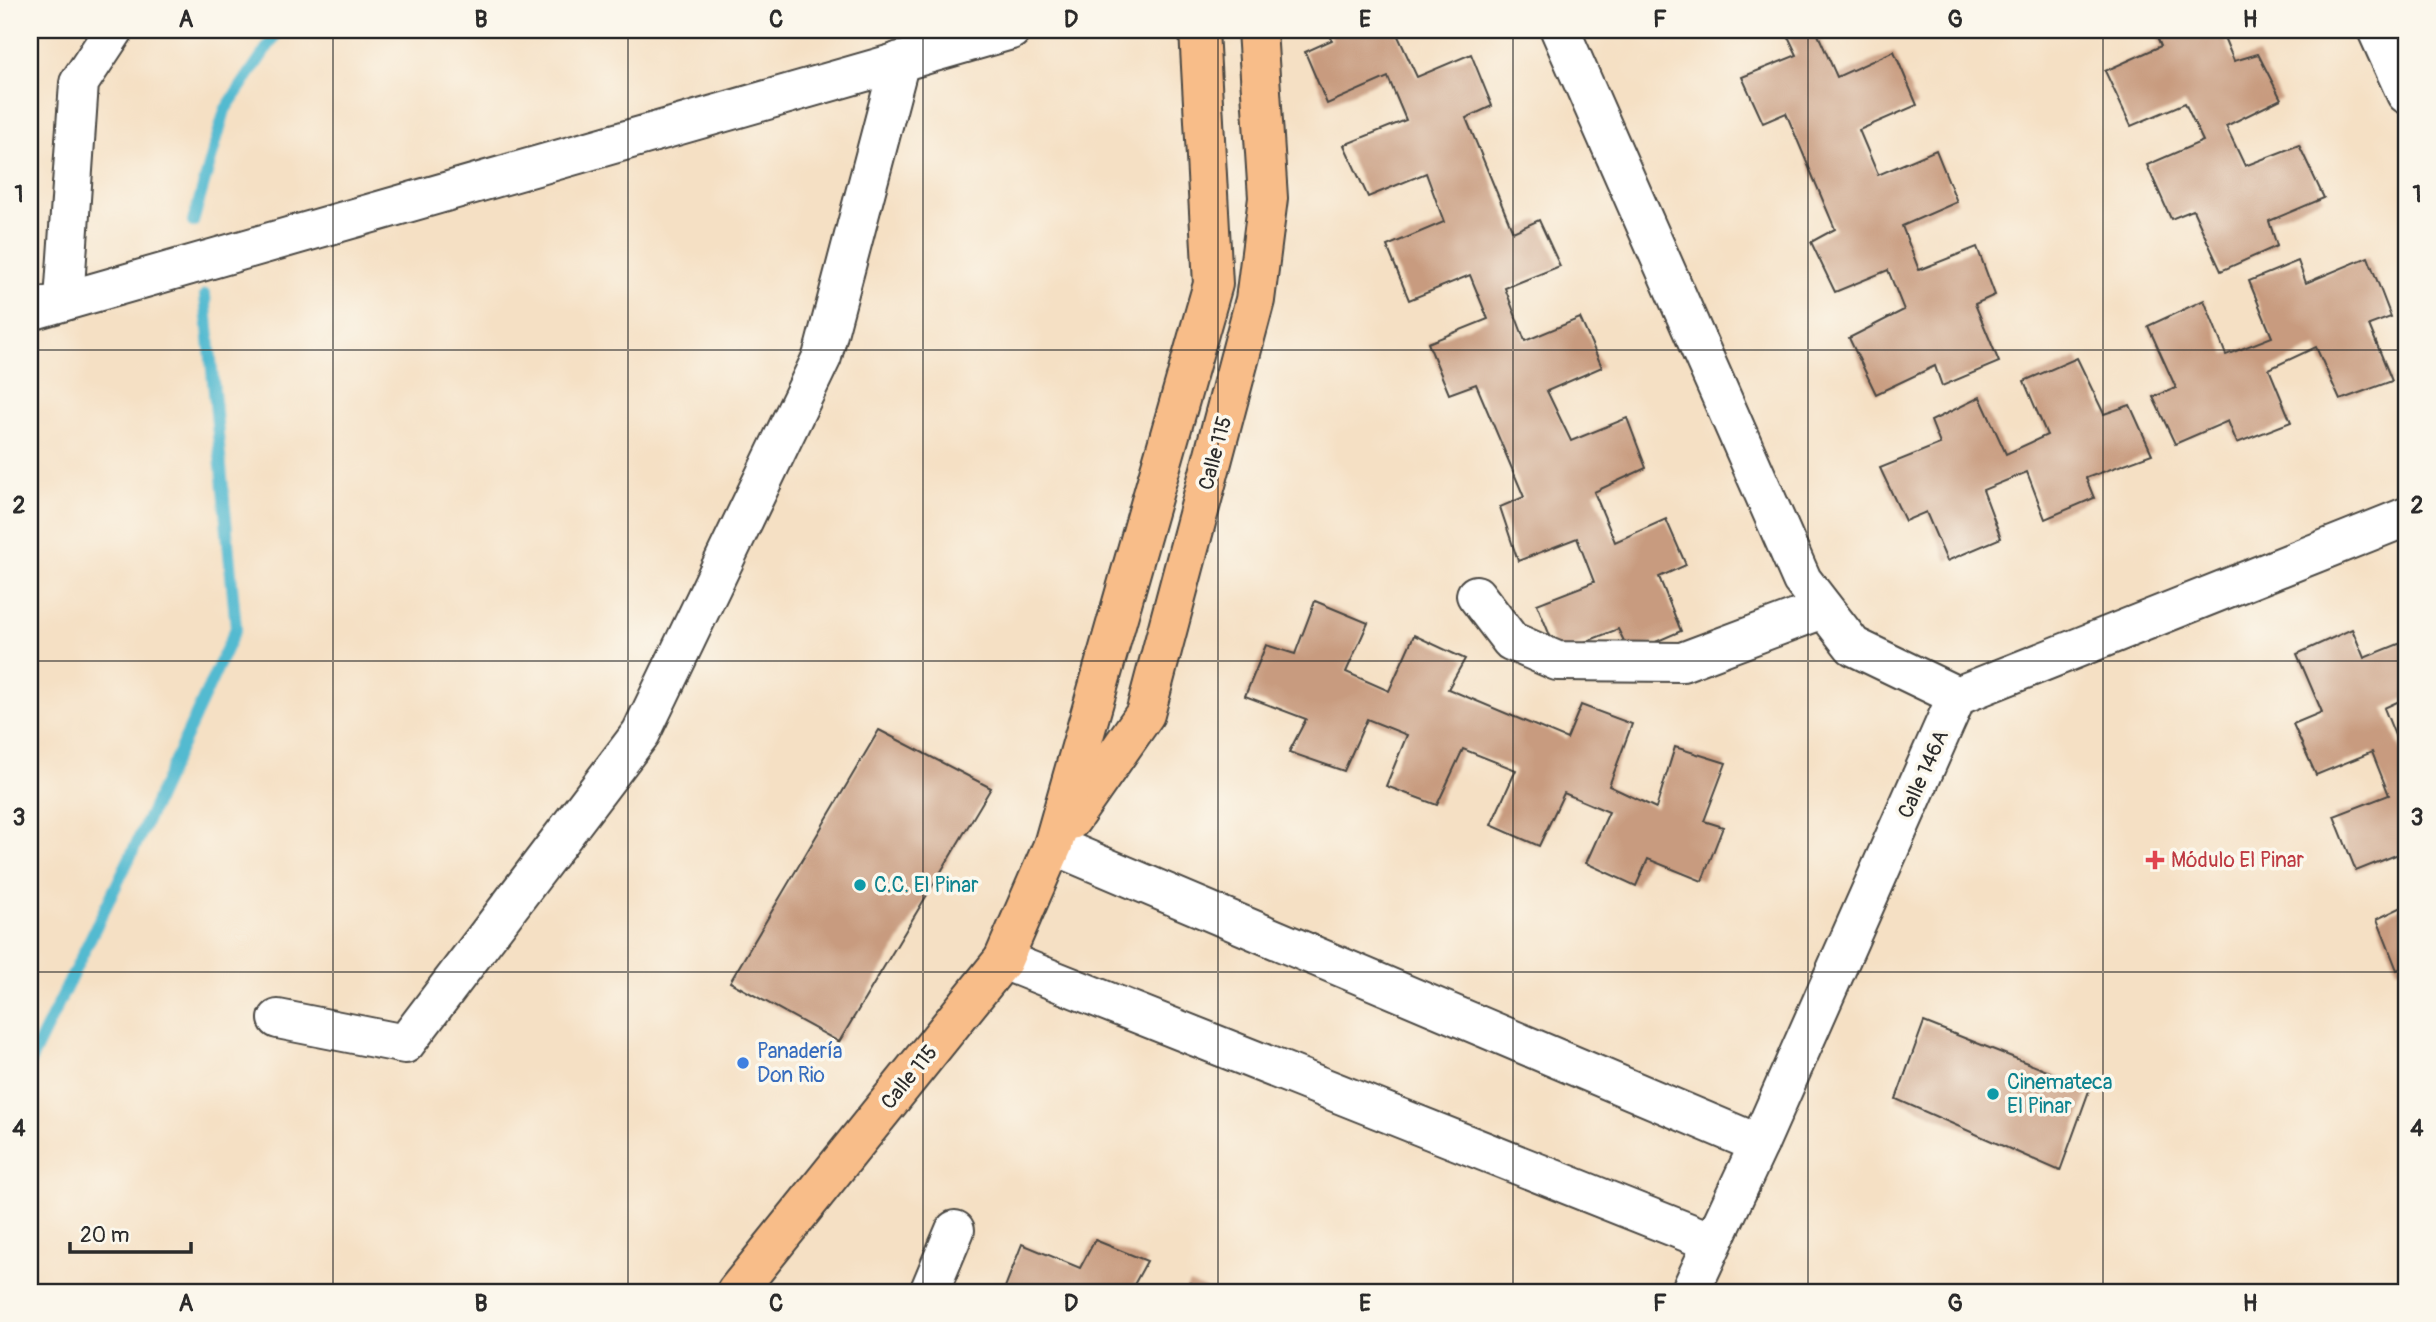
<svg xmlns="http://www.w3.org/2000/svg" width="2436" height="1322" font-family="Pangolin,sans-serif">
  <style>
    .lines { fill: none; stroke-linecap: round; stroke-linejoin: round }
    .stream { stroke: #53bad0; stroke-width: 12 }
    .building { fill: #c89b7f }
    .minor-casing { stroke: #494642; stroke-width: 42 }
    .major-casing { stroke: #494642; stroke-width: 42 }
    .minor { stroke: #fff; stroke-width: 38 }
    .major { stroke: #f8bd89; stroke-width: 38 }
    .grid { fill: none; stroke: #2b2b2b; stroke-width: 2; stroke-opacity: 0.55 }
    .health-dot { fill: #e0444e; stroke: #fbf7ec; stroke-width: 2.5 }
    .culture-dot { fill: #0f9aa8; stroke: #fbf7ec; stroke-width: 2.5 }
    .shop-dot { fill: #3f7fe0; stroke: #fbf7ec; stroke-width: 2.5 }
    .labels { text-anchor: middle; stroke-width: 7; stroke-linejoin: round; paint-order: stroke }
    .street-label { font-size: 21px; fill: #2b2b2b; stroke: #fbf7ec }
    .health-label { font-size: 21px; fill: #be3a42; stroke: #fbf7ec; text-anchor: start }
    .culture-label { font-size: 21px; fill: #0d838f; stroke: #fbf7ec; text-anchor: start }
    .shop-label { font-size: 21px; fill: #366cbe; stroke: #fbf7ec; text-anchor: start }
    .neatline { fill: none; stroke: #2b2b2b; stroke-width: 2.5 }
    .grid-label { font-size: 23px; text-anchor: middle; font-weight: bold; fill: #2b2b2b }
  </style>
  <rect width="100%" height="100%" fill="#fbf7ec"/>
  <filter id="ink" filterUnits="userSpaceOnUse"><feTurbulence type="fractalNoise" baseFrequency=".0143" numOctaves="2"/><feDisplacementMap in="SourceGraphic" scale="14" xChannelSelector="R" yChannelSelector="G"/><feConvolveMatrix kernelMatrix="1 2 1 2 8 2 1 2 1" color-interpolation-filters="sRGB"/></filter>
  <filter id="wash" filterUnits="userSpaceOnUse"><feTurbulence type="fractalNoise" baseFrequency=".00686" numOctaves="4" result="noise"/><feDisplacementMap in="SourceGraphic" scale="28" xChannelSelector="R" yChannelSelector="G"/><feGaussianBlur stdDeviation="1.57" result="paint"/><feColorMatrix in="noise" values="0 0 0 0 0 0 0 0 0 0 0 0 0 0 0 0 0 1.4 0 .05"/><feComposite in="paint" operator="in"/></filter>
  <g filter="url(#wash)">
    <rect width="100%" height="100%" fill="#f5e0c4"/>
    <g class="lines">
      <g class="stream">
        <path d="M193,222L225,110L279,30"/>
        <path d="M30,1062L132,853L236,628L205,295"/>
      </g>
    </g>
    <g id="blocks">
      <g class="building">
        <path d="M1328,30H1406L1397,34L1417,77L1471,54L1492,106L1466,118L1513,232L1539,220L1560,266L1505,288L1525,341L1580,318L1602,367L1547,391L1571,441L1627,418L1646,468L1594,492L1615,542L1666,519L1686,565L1659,577L1681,631L1630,653L1618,629L1557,653L1537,604L1594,582L1577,538L1518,561L1500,507L1524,497L1476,384L1449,394L1428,343L1488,319L1470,275L1409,300L1387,246L1444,222L1426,173L1368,197L1344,145L1406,120L1388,77L1327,104L1305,52L1332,40Z"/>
        <path d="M1785,30H1816L1837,77L1894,51L1917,105L1859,130L1878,175L1936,150L1957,202L1902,226L1919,270L1977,247L1995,295L1975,304L1999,362L1942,386L1935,366L1876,394L1849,338L1904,310L1888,270L1835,292L1811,242L1835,229L1786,113L1763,123L1742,77L1797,55Z"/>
        <path d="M2154,30H2221L2234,61L2258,54L2281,99L2226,126L2245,166L2299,145L2324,198L2269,221L2277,246L2221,271L2193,210L2171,219L2147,165L2203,141L2185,103L2131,126L2105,71L2161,46Z"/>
        <path d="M2368,257L2391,317L2369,325L2392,381L2340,400L2316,347L2269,369L2291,422L2237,443L2228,421L2175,444L2153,397L2176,388L2148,326L2204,300L2226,355L2272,337L2249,281L2298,261L2306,283Z"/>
        <path d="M2077,358L2104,414L2130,405L2152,454L2086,478L2094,498L2045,519L2027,472L1983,490L2001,538L1947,561L1926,512L1905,521L1880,468L1940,444L1931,421L1980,397L2006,454L2047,435L2024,381Z"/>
        <path d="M1315,601L1368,623L1346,672L1389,691L1414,635L1465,659L1448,689L1567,739L1581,705L1632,724L1609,786L1656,808L1675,747L1726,763L1704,821L1723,827L1702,881L1648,859L1636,886L1586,863L1609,812L1564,793L1539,846L1491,825L1516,770L1463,749L1437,805L1386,786L1407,735L1367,719L1344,771L1289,752L1306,719L1245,696L1266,645L1295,654Z"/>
        <path d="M2352,629L2364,658L2406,641V698L2384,708L2403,755L2406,754V851L2356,871L2334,816L2389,795L2372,752L2316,775L2293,724L2322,712L2297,654Z"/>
        <path d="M879,730L991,788L839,1042L730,982Z"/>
        <path d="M2406,905V966L2397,970L2377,919Z"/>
        <path d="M1924,1022L2090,1088L2060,1171L1896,1099Z"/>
        <path d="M1095,1240L1147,1261L1130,1292H1009L1004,1290L1022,1244L1080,1268Z"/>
        <path d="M1189,1283L1215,1292H1184Z"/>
      </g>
    </g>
  </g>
  <g filter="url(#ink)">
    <use href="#blocks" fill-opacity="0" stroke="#494642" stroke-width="2"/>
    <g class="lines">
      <g class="minor-casing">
        <g id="minor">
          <path d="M1560,30L1802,580L1853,646L1957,696"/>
          <path d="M2377,30L2406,94"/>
          <path d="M64,301L79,83L114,30"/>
          <path d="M30,311L1011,30"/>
          <path d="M1476,595L1511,641L1557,661L1682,662L1823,609"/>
          <path d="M1053,845L1759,1144"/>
          <path d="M1003,960L1712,1242"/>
          <path d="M278,1019L405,1044L641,733L822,357L900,61"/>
          <path d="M929,1292L955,1230"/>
          <path d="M1690,1292L1759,1144L1957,696L2406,517"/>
        </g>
      </g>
      <g class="major-casing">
        <g id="major">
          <path d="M1071,820L1145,714L1255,300L1268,198L1257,30"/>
          <path d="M736,1292L1003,960L1053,845L1213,284L1199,30"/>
        </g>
      </g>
      <use href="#minor" class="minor"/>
      <use href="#major" class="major"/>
    </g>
  </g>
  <path class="grid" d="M333,30V1292M628,30V1292M923,30V1292M1218,30V1292M1513,30V1292M1808,30V1292M2103,30V1292M30,350H2406M30,661H2406M30,972H2406"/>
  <path class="health-dot" d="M2151.5 849.5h7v7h7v7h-7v7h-7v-7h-7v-7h7z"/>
  <g class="culture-dot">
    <circle cx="860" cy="885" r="7"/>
    <circle cx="1993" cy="1094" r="7"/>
  </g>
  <circle class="shop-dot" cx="743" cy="1063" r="7"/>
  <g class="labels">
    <g class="street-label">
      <text transform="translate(1215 453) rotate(-75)" y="7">Calle 115</text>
      <text transform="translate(1923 774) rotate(-66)" y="7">Calle 146A</text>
      <text transform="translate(909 1077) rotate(-51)" y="7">Calle 115</text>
    </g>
    <g class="health-label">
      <text x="2171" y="867">Módulo El Pinar</text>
    </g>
    <g class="culture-label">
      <text x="874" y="892">C.C. El Pinar</text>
      <text x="2007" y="1089">Cinemateca<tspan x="2007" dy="24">El Pinar</tspan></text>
    </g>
    <g class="shop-label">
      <text x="757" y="1058">Panadería<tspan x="757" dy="24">Don Rio</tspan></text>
    </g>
  </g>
  <rect width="2436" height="1322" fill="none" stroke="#fbf7ec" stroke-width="77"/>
  <path d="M70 1242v10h121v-10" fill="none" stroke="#2b2b2b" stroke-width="3.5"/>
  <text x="80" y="1242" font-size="21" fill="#2b2b2b" stroke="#fbf7ec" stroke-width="5" paint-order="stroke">20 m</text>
  <rect x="38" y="38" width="2360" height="1246" class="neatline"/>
  <g class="grid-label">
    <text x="186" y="27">A</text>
    <text x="481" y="27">B</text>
    <text x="776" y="27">C</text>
    <text x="1071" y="27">D</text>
    <text x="1365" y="27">E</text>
    <text x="1660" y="27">F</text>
    <text x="1955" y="27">G</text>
    <text x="2250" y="27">H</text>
    <text x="19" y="202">1</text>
    <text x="2417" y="202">1</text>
    <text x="19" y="513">2</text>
    <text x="2417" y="513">2</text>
    <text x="19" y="825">3</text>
    <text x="2417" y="825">3</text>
    <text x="19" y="1136">4</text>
    <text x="2417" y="1136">4</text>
    <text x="186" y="1311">A</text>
    <text x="481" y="1311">B</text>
    <text x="776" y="1311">C</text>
    <text x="1071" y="1311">D</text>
    <text x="1365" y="1311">E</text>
    <text x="1660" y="1311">F</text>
    <text x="1955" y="1311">G</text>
    <text x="2250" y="1311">H</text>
  </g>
</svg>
